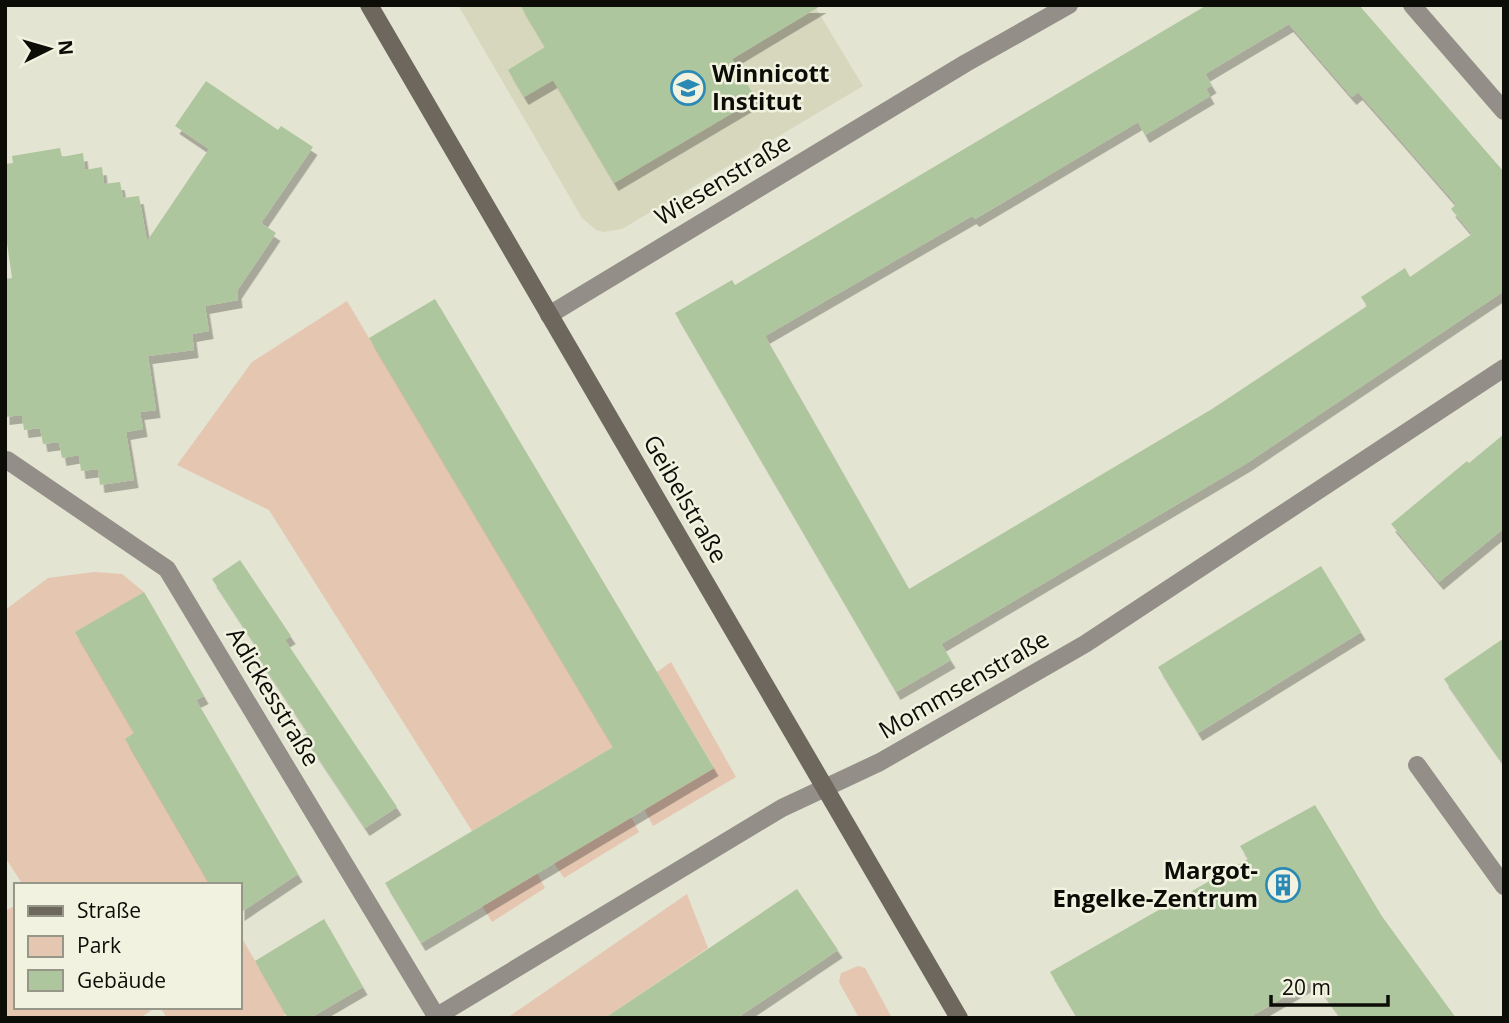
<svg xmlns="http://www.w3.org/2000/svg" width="1509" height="1023" font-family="'Open Sans',sans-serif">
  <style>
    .built { fill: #d7d7be }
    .green { fill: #e5c6b1 }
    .building { fill: #aec69d; fill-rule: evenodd; filter: url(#shadow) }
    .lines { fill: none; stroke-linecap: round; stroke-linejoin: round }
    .street { stroke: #938f88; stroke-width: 18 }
    .secondary { stroke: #6d675e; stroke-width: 18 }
    .labels { text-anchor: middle; stroke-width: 5; stroke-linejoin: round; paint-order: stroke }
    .poi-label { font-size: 24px; font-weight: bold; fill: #0d0d07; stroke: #f1f2df; text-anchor: start }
    .street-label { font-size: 24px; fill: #0d0d07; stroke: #f1f2df }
  </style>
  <defs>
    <filter id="shadow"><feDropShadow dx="4.5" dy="8" stdDeviation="0" flood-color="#0004"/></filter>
  </defs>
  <rect width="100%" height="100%" fill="#e4e4d2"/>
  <path class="built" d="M458,5H814L863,86L622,229L604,232L596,230L582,218Z"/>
  <g class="green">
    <path d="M347,301L613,747L472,831L269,510L177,465L252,362Z"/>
    <path d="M94,572L122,574L144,592L76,632L134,733L210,885H23L5,857V610L48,578Z"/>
    <path d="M671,662L736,777L653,826L644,809L714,767L657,672Z"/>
    <path d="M631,817L639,832L564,878L554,863Z"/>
    <path d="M537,873L545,888L492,922L482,906Z"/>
    <path d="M687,894L708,948L605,1018H507Z"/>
    <path d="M16,905V1007H156L140,1018H5V911Z"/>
    <path d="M240,935L286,1014L281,1018H167L160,1007H240Z"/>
    <path d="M858,966L865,968L892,1018H859L839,982L841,973Z"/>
  </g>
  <g class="building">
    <path d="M520,5H822L732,59L756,99L614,183L553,80L524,97L508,70L545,47Z"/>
    <path d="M1207,5H1359L1504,172V291L1247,463L941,644L951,660L896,692L675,313L732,280L735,285ZM1289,24L1352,97L1358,92L1403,143L1456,204L1451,209L1472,234L1410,277L1405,268L1361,297L1367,306L1212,409L909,589L765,336L972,216L975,219L1138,122L1145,135L1210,96L1206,89L1212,85L1205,74Z"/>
    <path d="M206,81L278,130L281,126L313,147L261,223L276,233L237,291L238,300L205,306L209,331L192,334L194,350L148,356L156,410L140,412L143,429L126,432L134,480L100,485L98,469L81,471L79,455L62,458L59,442L43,444L40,428L24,430L22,415L5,417V279L12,278L5,229V164L13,163L12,156L60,148L62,157L83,153L85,170L102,167L104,184L120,182L123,198L139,196L147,241L209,149L175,126Z"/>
    <path d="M435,299L714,768L421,943L385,883L613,747L369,338Z"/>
    <path d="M1504,434V528L1439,582L1391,524L1467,461L1469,463Z"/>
    <path d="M240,560L291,636L280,643L285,640L397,807L365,828L303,735L308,733L258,657L262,655L212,579Z"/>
    <path d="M1321,566L1361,632L1198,733L1158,667Z"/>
    <path d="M144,592L204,696L196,700L298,874L240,913V885H210L125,739L134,733L75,632Z"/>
    <path d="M1504,638V765L1444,679Z"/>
    <path d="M1315,805L1381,915L1456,1018H1341L1314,980L1248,1018H1077L1050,972L1248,859L1240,846Z"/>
    <path d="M797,889L838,950L737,1018H605Z"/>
    <path d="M324,919L363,987L310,1018H288L255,961Z"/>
  </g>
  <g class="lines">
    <g class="street">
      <path d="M1412,5L1504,111"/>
      <path d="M549,315L966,63L1069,5"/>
      <path d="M7,460L167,569L436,1016"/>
      <path d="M1417,765L1504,886"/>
      <path d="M434,1018L782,808L880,762L1085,644L1504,368"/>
    </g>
    <path class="secondary" d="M369,5L959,1018"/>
  </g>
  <defs>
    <g id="university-ring" transform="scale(1.75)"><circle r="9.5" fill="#f1f2df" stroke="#2b8ab5" stroke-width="1.5"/><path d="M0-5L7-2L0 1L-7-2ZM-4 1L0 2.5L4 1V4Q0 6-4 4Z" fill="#2b8ab5"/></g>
    <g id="building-ring" transform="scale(1.75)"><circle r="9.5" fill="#f1f2df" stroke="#2b8ab5" stroke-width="1.5"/><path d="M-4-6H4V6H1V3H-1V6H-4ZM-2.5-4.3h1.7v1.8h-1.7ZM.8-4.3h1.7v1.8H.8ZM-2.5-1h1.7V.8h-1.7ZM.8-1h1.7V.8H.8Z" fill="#2b8ab5"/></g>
  </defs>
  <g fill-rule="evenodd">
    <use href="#university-ring" x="688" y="88"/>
    <use href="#building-ring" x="1283" y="885"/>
  </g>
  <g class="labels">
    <g class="poi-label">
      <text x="712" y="82">Winnicott<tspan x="712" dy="28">Institut</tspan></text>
      <text x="1258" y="879" text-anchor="end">Margot-<tspan x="1258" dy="28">Engelke-Zentrum</tspan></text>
    </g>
    <g class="street-label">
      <text transform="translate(723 180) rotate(-31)" y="8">Wiesenstraße</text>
      <text transform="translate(685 499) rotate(60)" y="8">Geibelstraße</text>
      <text transform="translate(964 685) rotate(-30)" y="8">Mommsenstraße</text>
      <text transform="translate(273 697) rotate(59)" y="8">Adickesstraße</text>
    </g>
  </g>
  <rect width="1509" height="1023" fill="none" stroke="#0d0d07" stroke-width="14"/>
  <rect x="14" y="883" width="228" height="126" fill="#f1f2df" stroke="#969689" stroke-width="2"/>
  <rect x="28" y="906" width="35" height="10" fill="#6d675e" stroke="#969689" stroke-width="2"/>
  <text x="77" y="918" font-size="21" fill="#0d0d07">Straße</text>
  <rect x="28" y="936" width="35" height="21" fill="#e5c6b1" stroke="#969689" stroke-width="2"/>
  <text x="77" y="953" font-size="21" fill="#0d0d07">Park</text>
  <rect x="28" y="970" width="35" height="21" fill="#aec69d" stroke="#969689" stroke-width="2"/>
  <text x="77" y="988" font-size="21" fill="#0d0d07">Gebäude</text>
  <g transform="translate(49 49) rotate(85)" stroke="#f1f2df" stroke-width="5" paint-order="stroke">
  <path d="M0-5L12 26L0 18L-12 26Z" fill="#0d0d07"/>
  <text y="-10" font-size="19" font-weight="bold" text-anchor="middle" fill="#0d0d07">N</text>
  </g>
  <path d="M1271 995v10h117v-10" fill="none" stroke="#0d0d07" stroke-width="3.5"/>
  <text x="1282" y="995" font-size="21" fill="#0d0d07" stroke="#f1f2df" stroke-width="5" paint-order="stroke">20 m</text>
</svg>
